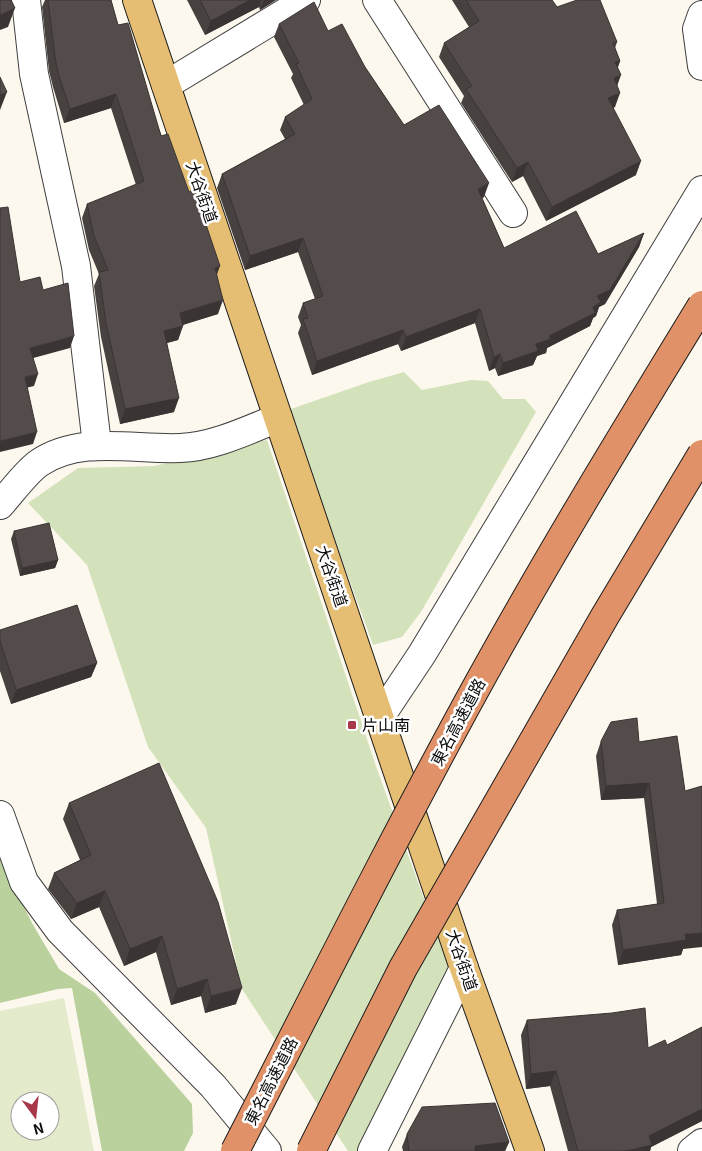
<svg xmlns="http://www.w3.org/2000/svg" width="702" height="1151" font-family="Georgia,'Noto Sans JP',serif">
  <style>
    .green { fill: #d4e2bb }
    .forest { fill: #bad19d }
    .pitch { fill: #e3ebcc; fill-rule: evenodd }
    .lines { fill: none; stroke-linecap: round; stroke-linejoin: round }
    .minor-casing { stroke: #3f3f3f; stroke-width: 30 }
    .primary-casing { stroke: #1d1d1d; stroke-width: 30 }
    .minor { stroke: #fff; stroke-width: 28 }
    .primary { stroke: #e6be73; stroke-width: 28 }
    .motorway-bridge-casing { stroke: #1d1d1d; stroke-width: 30; stroke-linecap: butt }
    .motorway-bridge { stroke: #e09167; stroke-width: 28 }
    .wall { fill: #474140 }
    .shaded-wall { fill: #3a3534 }
    .building { fill: #534c4a; stroke: #3a3534 }
    .poi-dot { fill: #a83749; stroke: #fff; stroke-width: 2 }
    .labels { text-anchor: middle; stroke-width: 5; stroke-linejoin: round; paint-order: stroke }
    .street-label { font-size: 16px; fill: #0c0c0c; stroke: #fff }
    .poi-label { font-size: 16px; fill: #0c0c0c; stroke: #fff; text-anchor: start }
  </style>
  <rect width="100%" height="100%" fill="#fcf8ed"/>
  <g class="green">
    <path d="M404,372L422,390L471,380L488,381L503,399H525L536,412L421,612L402,637L373,645L288,410L369,382Z"/>
    <path d="M267,440L377,769L462,1004L384,1151H348L242,989L206,828L148,747L87,565L28,503L78,468L154,466Z"/>
  </g>
  <path class="forest" d="M0,859L32,923L59,969L95,993L192,1104L193,1133L184,1151H102L72,988L58,989L0,1003Z"/>
  <path class="pitch" d="M64,998L94,1151H0V1011ZM20,1101H50V1131H20Z"/>
  <g class="lines">
    <g class="minor-casing">
      <g id="minor">
        <path d="M26,0L34,74L76,266L97,445"/>
        <path d="M377,0L513,213"/>
        <path d="M702,15L697,29L702,66"/>
        <path d="M166,85L306,0"/>
        <path d="M0,505C11,493 26,472 39,463C81,435 133,450 180,448C213,447 248,430 278,418"/>
        <path d="M380,717L422,654L702,190"/>
        <path d="M0,815L24,882L60,931L213,1086L267,1151"/>
        <path d="M372,1151L464,968"/>
        <path d="M692,1151L702,1143"/>
      </g>
    </g>
    <g class="primary-casing">
      <path id="primary" d="M137,0L464,968L530,1151"/>
    </g>
    <use href="#minor" class="minor"/>
    <use href="#primary" class="primary"/>
    <g class="motorway-bridge-casing">
      <g id="motorway-bridge">
        <path d="M235,1151C315,995 393,839 477,686C548,557 625,431 702,305"/>
        <path d="M311,1151L403,968L605,616L702,454"/>
      </g>
    </g>
    <use href="#motorway-bridge" class="motorway-bridge"/>
  </g>
  <g class="wall">
    <path d="M45,0H111L118,25L217,276L218,314L183,325L178,340L167,343L174,412L120,424L101,337L94,286L99,274L89,250L82,218L87,204L136,185L111,108L64,123L53,87L49,71L42,7Z"/>
    <path d="M187,0H276L260,10L259,7L205,35Z"/>
    <path d="M452,0H552L557,7L617,42L615,48L620,61L618,67L615,107L613,108L636,175L546,221L523,176L512,182L461,103L464,96L439,57L444,43L469,27Z"/>
    <path d="M279,24L328,31L365,67L404,125L484,197L482,198L504,248L598,254L644,233L639,247L605,304L599,307L596,316L593,318L590,326L547,348L546,353L537,356L533,365L498,376L495,368L489,371L475,323L401,351L398,344L312,375L298,333L301,325L298,317L303,303L315,299L298,252L245,270L217,188L222,174L285,139L280,130L285,117L304,105L291,78L293,74L274,37Z"/>
    <path d="M14,531L58,560L55,568L20,576L11,539Z"/>
    <path d="M0,641L97,663L91,677L11,704L0,671Z"/>
    <path d="M677,736L683,949L681,955L618,965L612,925L617,910L657,904L644,798L601,800L596,756L601,741L639,742Z"/>
    <path d="M69,803L236,1004L205,1013L201,996L171,1005L156,952L124,966L99,907L71,919L48,889L54,873L80,860L63,819Z"/>
    <path d="M527,1020L648,1048L667,1045L702,1027V1121L651,1147L650,1151H568L550,1086L526,1089L521,1035Z"/>
    <path d="M407,1134L509,1142L505,1151H403L402,1147Z"/>
  </g>
  <g class="shaded-wall">
    <path d="M250,0H261L259,7L205,35L211,21Z"/>
    <path d="M264,0H276L260,10Z"/>
    <path d="M15,8L8,27L0,30V15Z"/>
    <path d="M620,61L615,75V62Z"/>
    <path d="M621,75L616,89L614,78Z"/>
    <path d="M7,92L0,110V95Z"/>
    <path d="M620,93L615,107L602,112L608,98Z"/>
    <path d="M116,94L111,108L64,123L70,109Z"/>
    <path d="M641,161L636,175L546,221L552,207Z"/>
    <path d="M528,162L523,176L512,182L517,168Z"/>
    <path d="M489,183L484,197L473,203L478,189Z"/>
    <path d="M644,233L639,247L605,304L599,307L596,316L593,318L590,326L547,348L546,353L537,356L533,365L498,376L503,363L549,336L597,296Z"/>
    <path d="M303,238L298,252L245,270L250,256Z"/>
    <path d="M220,266L215,280V268Z"/>
    <path d="M223,300L218,314L175,327L180,313Z"/>
    <path d="M480,309L475,323L401,351L406,337Z"/>
    <path d="M183,326L178,340L159,345L164,331Z"/>
    <path d="M403,330L398,344L312,375L317,361Z"/>
    <path d="M74,336L70,348L26,360L30,348Z"/>
    <path d="M500,354L495,368L489,371L494,357Z"/>
    <path d="M38,374L34,386L21,389L25,377Z"/>
    <path d="M179,398L174,412L120,424L125,409Z"/>
    <path d="M37,432L33,444L0,452V441Z"/>
    <path d="M58,560L55,568L20,576L22,568Z"/>
    <path d="M97,663L91,677L11,704L16,690Z"/>
    <path d="M649,783L644,798L601,800L606,786Z"/>
    <path d="M105,891L99,907L71,919L77,903Z"/>
    <path d="M702,933V947L683,949L681,955L618,965L623,950L685,934Z"/>
    <path d="M162,936L156,952L124,966L130,949Z"/>
    <path d="M207,979L201,996L171,1005L177,989Z"/>
    <path d="M242,988L236,1004L205,1013L211,996Z"/>
    <path d="M556,1071L550,1086L526,1089L531,1074Z"/>
    <path d="M702,1109V1121L651,1147L650,1151H623L649,1136Z"/>
    <path d="M509,1142L505,1151H473L475,1146Z"/>
  </g>
  <g class="building">
    <path d="M0,0H11L15,8L0,15Z"/>
    <path d="M48,0H111L118,25L128,23L161,136L168,134L189,192L194,189L220,266L215,268L223,300L180,313L183,326L164,331L179,398L125,409L106,323L99,272L108,270L94,236L87,204L144,181L116,94L70,109L58,73L55,57Z"/>
    <path d="M200,0H250L211,21Z"/>
    <path d="M466,0H552L557,7L577,0H600L617,42L613,43L620,61L615,62L621,75L614,78L620,93L608,98L641,161L552,207L528,162L517,168L466,89L472,86L444,43L479,21Z"/>
    <path d="M314,2L328,31L342,24L365,67L404,125L439,105L489,183L478,189L504,248L576,211L598,254L644,233L610,290L597,296L601,302L593,307L595,313L549,336L551,339L536,344L538,351L503,363L500,354L494,357L480,309L406,337L403,330L317,361L303,319L308,318L303,303L323,296L303,238L250,256L222,174L295,134L285,117L312,99L296,64L299,63L279,24Z"/>
    <path d="M0,77L7,92L0,95Z"/>
    <path d="M8,207L20,282L40,277L43,290L68,283L74,336L30,348L38,374L25,377L37,432L0,441V208Z"/>
    <path d="M49,523L58,560L22,568L14,531Z"/>
    <path d="M77,605L97,663L16,690L0,641V630Z"/>
    <path d="M637,718L639,742L677,736L685,791L702,786V933L685,934L686,940L623,950L617,910L664,903L649,783L606,786L601,741L611,722Z"/>
    <path d="M159,763L218,902L242,988L211,996L207,979L177,989L162,936L130,949L105,891L77,903L54,873L91,855L69,803Z"/>
    <path d="M645,1008L648,1048L665,1040L667,1045L702,1027V1109L649,1136L652,1145L631,1150L623,1151H578L556,1071L531,1074L527,1020L612,1013Z"/>
    <path d="M495,1103L509,1142L475,1146V1151H409L407,1134L422,1107Z"/>
  </g>
  <rect class="poi-dot" x="347" y="720" width="10" height="10" rx="2.5"/>
  <g class="labels">
    <g class="street-label">
      <text transform="translate(202 192) rotate(71)" y="6">大谷街道</text>
      <text transform="translate(332 576) rotate(71)" y="6">大谷街道</text>
      <text transform="translate(458 722) rotate(-62)" y="6">東名高速道路</text>
      <text transform="translate(462 960) rotate(71)" y="6">大谷街道</text>
      <text transform="translate(271 1081) rotate(-63)" y="6">東名高速道路</text>
    </g>
    <g class="poi-label">
      <text x="362" y="731">片山南</text>
    </g>
  </g>
  <g transform="translate(35 1116) rotate(165)"><circle r="24" fill="#ffffff" stroke="#9e9e9e"/>
  <path d="M0-4L9 19L0 12L-9 19Z" fill="#a83749"/>
  <text y="-8" font-size="14" font-weight="bold" text-anchor="middle" fill="#0c0c0c">N</text>
  </g>
</svg>
